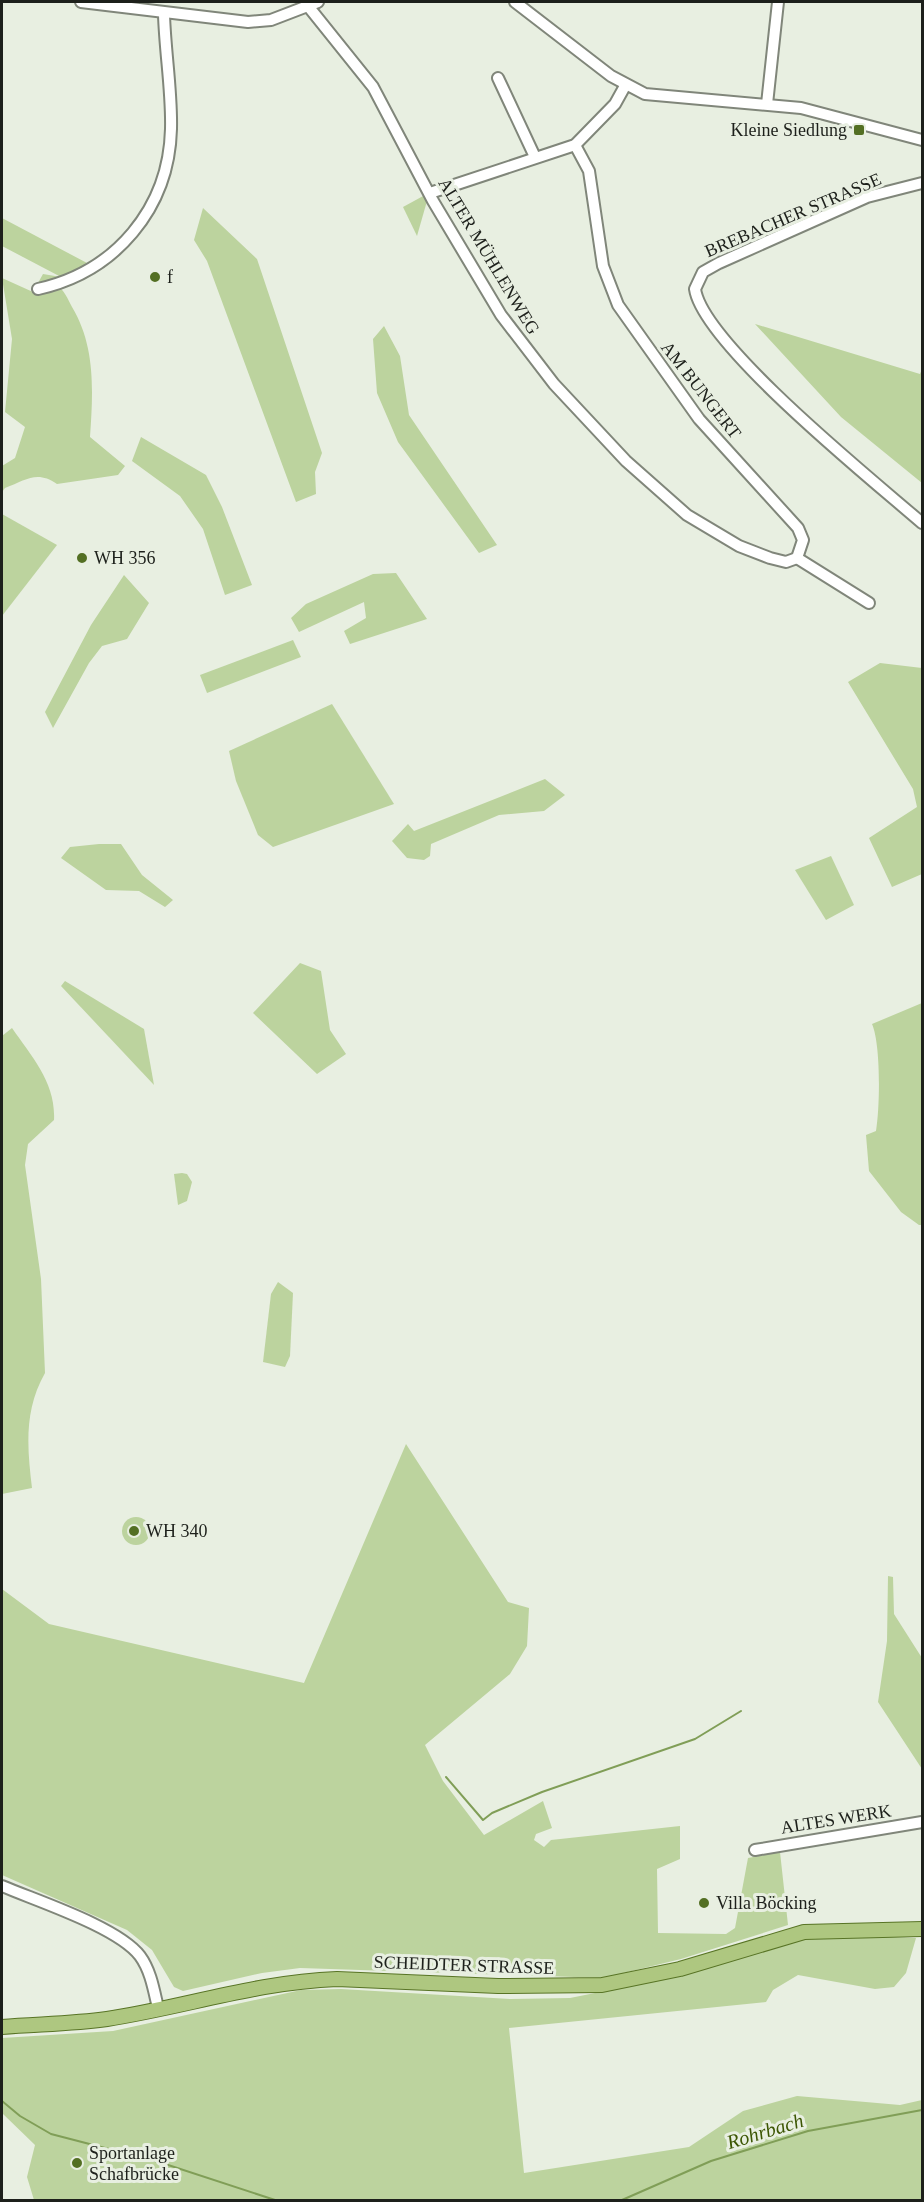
<svg xmlns="http://www.w3.org/2000/svg" width="924" height="2202" font-family="Georgia,serif">
  <style>
    .green { fill: #bcd39e }
    .lines { fill: none; stroke-linecap: round; stroke-linejoin: round }
    .stream { stroke: #809e57; stroke-width: 2 }
    .minor-casing { stroke: #80867a; stroke-width: 14 }
    .major-casing { stroke: #587425; stroke-width: 16 }
    .minor { stroke: #fff; stroke-width: 10 }
    .major { stroke: #aec780; stroke-width: 14 }
    .poi-dot { fill: #536f23; stroke: #e8efe1; stroke-width: 2 }
    .labels { text-anchor: middle; stroke-width: 6; stroke-linejoin: round; paint-order: stroke }
    .poi-label { font-size: 18px; fill: #1d201b; stroke: #e8efe1; text-anchor: start }
    .street-label { font-size: 18px; fill: #1d201b; stroke: #e8efe1 }
    .water-label { font-size: 20px; font-style: italic; fill: #3c5603; stroke: #e8efe1 }
  </style>
  <rect width="100%" height="100%" fill="#e8efe1"/>
  <g class="green">
    <path d="M425,195L427,201L417,236L403,207Z"/>
    <path d="M203,208L257,259L322,453L315,472L316,494L296,502L207,261L194,240Z"/>
    <path d="M2,218L87,263L56,284C64,290 68,299 72,307C96,347 93,392 90,437L125,466L118,475L57,484C37,470 26,480 5,488L2,492V466L15,458L25,427L5,412L12,339L2,278L33,292L43,274L61,277L2,246Z"/>
    <path d="M755,324L920,374L922,369V483L841,417Z"/>
    <path d="M384,326L400,356L409,415L497,545L479,553L398,442L377,393L373,339Z"/>
    <path d="M141,437L206,475L222,507L252,585L225,595L203,529L180,496L132,461Z"/>
    <path d="M2,514L57,545L2,616Z"/>
    <path d="M396,573L427,619L350,644L344,631L366,618L364,602L299,632L291,618L306,604L373,574Z"/>
    <path d="M124,575L149,603L127,639L102,646L89,663L53,728L45,712L91,625Z"/>
    <path d="M293,640L301,657L207,693L200,675Z"/>
    <path d="M880,663L922,668V874L892,887L869,838L917,807L913,789L848,682Z"/>
    <path d="M332,704L394,804L273,847L258,835L236,781L229,751Z"/>
    <path d="M545,779L565,795L544,811L499,815L431,844L430,856L424,860L407,858L392,841L408,824L414,831Z"/>
    <path d="M99,844H121L142,875L173,900L165,907L139,891L106,890L61,858L70,847Z"/>
    <path d="M831,856L854,905L826,920L795,870Z"/>
    <path d="M300,963L321,971L330,1030L346,1054L317,1074L253,1013Z"/>
    <path d="M65,981L144,1029L154,1085L61,986Z"/>
    <path d="M922,1003V1225H919L901,1212L869,1171L866,1135L876,1131C880,1107 881,1045 872,1024Z"/>
    <path d="M12,1028C32,1057 56,1083 54,1120L28,1144L25,1165L41,1279L45,1373C24,1410 27,1447 32,1488L2,1494V1036Z"/>
    <path d="M182,1173L187,1174L192,1182L187,1201L178,1205L174,1174Z"/>
    <path d="M278,1282L293,1293L290,1356L285,1367L263,1362L271,1294Z"/>
    <path d="M406,1444L508,1602L529,1608L527,1646L510,1674L425,1745L443,1781L484,1835L543,1801L552,1828L536,1834L534,1840L544,1847L551,1840L680,1826V1859L657,1869L658,1933L726,1934L735,1928L748,1858L780,1852L788,1925L681,1959L603,1978L300,1968L262,1973L183,1991L174,1987L152,1950L127,1930L2,1875V1589L49,1624L304,1683Z"/>
    <circle cx="136" cy="1531" r="14"/>
    <path d="M888,1576L893,1577L894,1614L922,1658V1769L878,1702L887,1641Z"/>
    <path d="M865,1936L916,1938L906,1973L894,1987L875,1989L798,1975L773,1990L766,2002L509,2028L524,2173L689,2147L743,2111L797,2096L900,2105L922,2100V2200H34L27,2177L35,2145L2,2113V2038L113,2031L301,1990L341,1989L510,1999L570,1998L610,1990L800,1939Z"/>
  </g>
  <g class="lines">
    <g class="stream">
      <path d="M446,1777L483,1820L492,1813L542,1792L695,1739L741,1711"/>
      <path d="M2,2101L20,2116L51,2134L159,2162L275,2200"/>
      <path d="M622,2200L711,2161L808,2131L922,2110"/>
    </g>
    <g class="minor-casing">
      <g id="minor">
        <path d="M81,2L248,22L271,20L318,2"/>
        <path d="M515,2L611,76L645,94L801,108L922,140"/>
        <path d="M308,6L373,87L433,201L501,315L554,384L626,461L687,515L739,546L770,558L786,562L797,558"/>
        <path d="M498,78L535,157"/>
        <path d="M767,104L778,2"/>
        <path d="M575,145L589,171L603,266L618,305L699,419L798,528L803,540L797,558"/>
        <path d="M922,183L867,197L719,263L703,272L695,289C703,344 875,482 922,523"/>
        <path d="M430,193L575,145L615,104L625,86"/>
        <path d="M38,289C115,272 169,209 171,129C172,91 165,52 164,14"/>
        <path d="M797,558L869,603"/>
        <path d="M755,1850L922,1822"/>
        <path d="M2,1886C37,1901 118,1927 140,1956C151,1971 154,1991 158,2008"/>
      </g>
    </g>
    <g class="major-casing">
      <path id="major" d="M2,2027C36,2024 72,2024 107,2019C185,2007 257,1982 337,1979L498,1986L602,1985L680,1969L804,1932L922,1929"/>
    </g>
    <use href="#minor" class="minor"/>
    <use href="#major" class="major"/>
  </g>
  <g class="poi-dot">
    <rect x="853" y="124" width="12" height="12" rx="3"/>
    <circle cx="155" cy="277" r="6"/>
    <circle cx="82" cy="558" r="6"/>
    <circle cx="134" cy="1531" r="6"/>
    <circle cx="704" cy="1903" r="6"/>
    <circle cx="77" cy="2163" r="6"/>
  </g>
  <g class="labels">
    <g class="poi-label">
      <text x="847" y="136" text-anchor="end">Kleine Siedlung</text>
      <text x="167" y="283">f</text>
      <text x="94" y="564">WH 356</text>
      <text x="146" y="1537">WH 340</text>
      <text x="716" y="1909">Villa Böcking</text>
      <text x="89" y="2159">Sportanlage<tspan x="89" dy="21">Schafbrücke</tspan></text>
    </g>
    <g class="street-label">
      <text transform="translate(793 215) rotate(-23)" y="6">BREBACHER STRASSE</text>
      <text transform="translate(489 256) rotate(59)" y="6">ALTER MÜHLENWEG</text>
      <text transform="translate(701 390) rotate(52)" y="6">AM BUNGERT</text>
      <text transform="translate(836 1819) rotate(-9)" y="6">ALTES WERK</text>
      <text transform="translate(464 1965) rotate(2)" y="6">SCHEIDTER STRASSE</text>
    </g>
    <g class="water-label">
      <text transform="translate(765 2131) rotate(-17)" y="7">Rohrbach</text>
    </g>
  </g>
  <rect width="924" height="2202" fill="none" stroke="#1d201b" stroke-width="6"/>
</svg>
